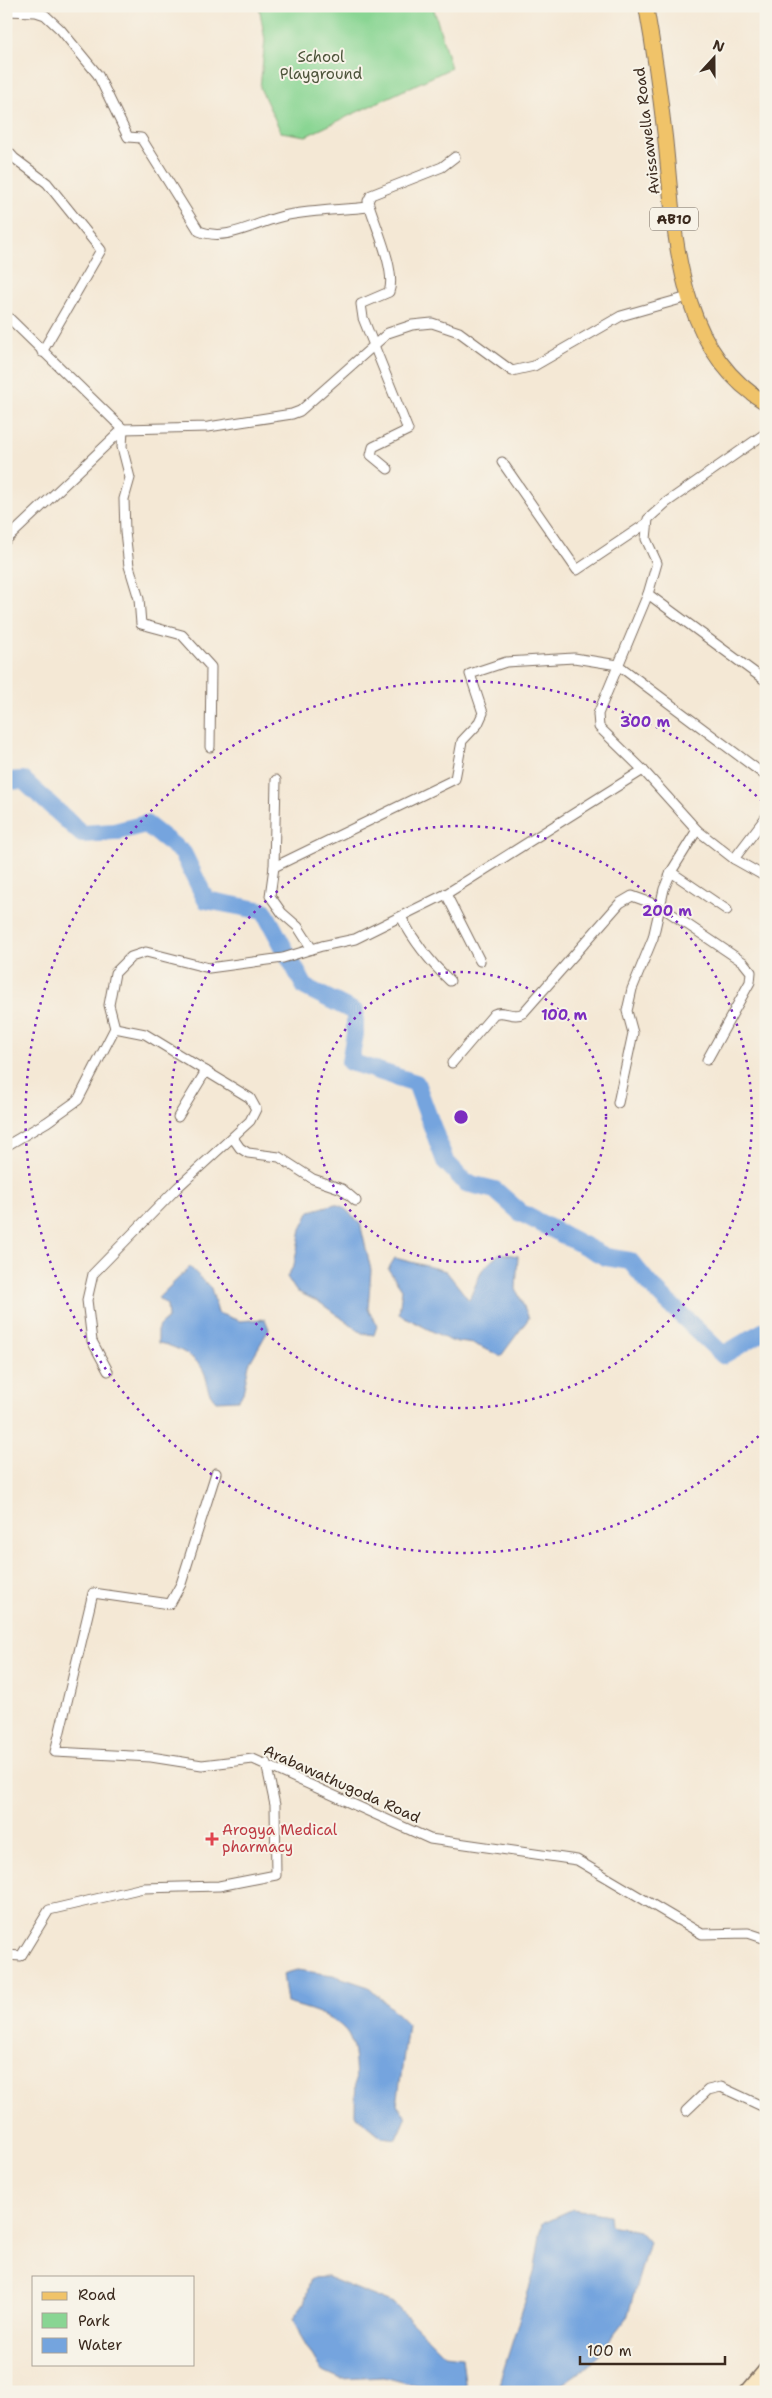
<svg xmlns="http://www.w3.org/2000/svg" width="772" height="2398" font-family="'Shantell Sans',sans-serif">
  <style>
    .green { fill: #89d593; stroke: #628058 }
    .water { fill: #74a4de; stroke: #58677e }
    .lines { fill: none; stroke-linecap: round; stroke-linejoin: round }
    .river { stroke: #74a4de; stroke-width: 18 }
    .street-casing { stroke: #7c6c5e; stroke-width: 11 }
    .secondary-casing { stroke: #7c6c5e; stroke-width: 15 }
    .primary-casing { stroke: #7c6c5e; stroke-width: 16 }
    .street { stroke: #fff; stroke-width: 9 }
    .secondary { stroke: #f9e7c3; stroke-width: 12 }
    .primary { stroke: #f0c369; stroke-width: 14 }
    .ring { fill: none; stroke: #7b2cbf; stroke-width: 2.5; stroke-dasharray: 2.5 5 }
    .health-dot { fill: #e0444e; stroke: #f7f3e8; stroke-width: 2 }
    .labels { text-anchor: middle; stroke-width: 4; stroke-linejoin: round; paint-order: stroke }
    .shield { fill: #f7f3e8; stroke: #73665b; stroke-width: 1 }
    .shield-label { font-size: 14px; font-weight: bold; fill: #3b2a1e }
    .park-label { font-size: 15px; fill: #4e553b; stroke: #f7f3e8 }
    .street-label { font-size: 15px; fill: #3b2a1e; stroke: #f7f3e8 }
    .health-label { font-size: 15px; fill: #be3a42; stroke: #f7f3e8; text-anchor: start }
    .centre { fill: #7b2cbf; stroke: #f7f3e8; stroke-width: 2.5 }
    .ring-label { font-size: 15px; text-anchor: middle; font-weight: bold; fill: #7b2cbf; stroke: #f7f3e8; stroke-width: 4; stroke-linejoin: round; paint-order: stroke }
  </style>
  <rect width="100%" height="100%" fill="#f7f3e8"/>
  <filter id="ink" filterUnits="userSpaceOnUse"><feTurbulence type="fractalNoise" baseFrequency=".02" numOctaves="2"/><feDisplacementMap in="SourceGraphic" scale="10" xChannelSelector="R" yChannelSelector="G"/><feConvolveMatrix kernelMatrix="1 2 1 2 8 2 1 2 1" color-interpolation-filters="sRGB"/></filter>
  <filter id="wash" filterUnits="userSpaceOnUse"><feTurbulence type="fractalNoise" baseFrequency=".0096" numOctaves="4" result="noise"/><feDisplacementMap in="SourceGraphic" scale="20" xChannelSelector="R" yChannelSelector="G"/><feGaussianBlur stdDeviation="1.12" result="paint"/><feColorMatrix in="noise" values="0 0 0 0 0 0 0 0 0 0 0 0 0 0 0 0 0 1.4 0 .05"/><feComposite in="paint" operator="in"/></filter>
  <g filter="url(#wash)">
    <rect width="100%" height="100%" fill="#f4e8d5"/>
    <path class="green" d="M259,6H433L451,68L306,136L281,132L260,88L265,40Z"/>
    <g class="water">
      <path d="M335,1204L343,1207L360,1223L371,1270L368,1309L377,1326L374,1335L362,1333L319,1302L296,1291L287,1277L294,1265L301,1229L310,1211Z"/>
      <path d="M500,1253L518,1256L516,1289L529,1318L501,1356L474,1344L451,1341L399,1314L402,1289L388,1269L395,1258L446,1271L469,1300L482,1270Z"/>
      <path d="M190,1267L211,1288L218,1313L240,1321L265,1319L269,1329L249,1364L243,1393L238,1400L216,1401C204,1388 210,1386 204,1372C198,1357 173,1345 158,1343V1327L168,1318L167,1305L158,1298Z"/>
      <path d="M297,1970L333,1975L369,1987L408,2024L397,2105L406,2116L396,2139L382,2137L355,2115C355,2094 359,2046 346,2031C332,2014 307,2009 287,2003L283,1974Z"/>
      <path d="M573,2209L609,2215L610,2225L639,2231L649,2242L627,2318L592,2363L551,2392H532L499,2384L534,2273L542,2223Z"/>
      <path d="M327,2277L394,2304L445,2355L462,2357L466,2392H440L384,2377L341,2379L321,2370L300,2335L293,2318L304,2303L311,2278Z"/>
    </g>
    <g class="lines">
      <path class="river" d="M6,781L23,780L82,834L114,832L146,824L183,853L206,900L264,911L305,987L355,1012V1034L350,1062L416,1083L445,1161L466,1183L495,1190L521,1213L606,1257L630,1261L650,1285L723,1355L766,1330"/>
    </g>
  </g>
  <g filter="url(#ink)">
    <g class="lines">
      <g class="street-casing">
        <g id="street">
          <path d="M6,11L36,12L45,15L61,30L98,75L128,137L141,138L199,231C228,243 259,220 288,215C315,210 342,210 369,207"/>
          <path d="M6,149L14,158L47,183L101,250L42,352"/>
          <path d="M6,315L123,429L122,447L130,478L124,499L125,532L129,566L139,599L141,624L182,635L211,667L210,747"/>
          <path d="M502,462L577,570L647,523"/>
          <path d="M388,469L371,455L373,447L408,430L363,318L361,304L389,292C397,271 374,223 368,201L371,195L442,167L455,157"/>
          <path d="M6,540L123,429L208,427L292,414L300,411L388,333L412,325L432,323L459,332L512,371L534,366L621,316L688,297"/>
          <path d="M648,594L766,681"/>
          <path d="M643,770L697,830L734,859L766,877"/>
          <path d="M276,780L274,867L270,896L282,913L298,927L312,949"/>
          <path d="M734,859L766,817"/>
          <path d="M274,867L455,779L462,741L478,724L483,713L470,674L506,662L574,658L618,665L766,776"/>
          <path d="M671,872L727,910"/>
          <path d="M446,894L480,961"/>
          <path d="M401,917C414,942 429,961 450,981"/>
          <path d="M115,1028L109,1005L115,973L131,957L146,952L209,968L283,958L322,946L355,939L446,894L643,770L599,727L598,714L648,594L657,563L646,539L648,519L667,502L766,433"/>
          <path d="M452,1063L494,1014C503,1009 514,1019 523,1013L620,903L632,896L660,906L743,962L751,972L750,982L707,1060"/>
          <path d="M618,1103L633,1033L627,1011L632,989L653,938L664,889L671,872L697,830"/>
          <path d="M178,1117L206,1071"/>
          <path d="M233,1138L240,1148L248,1153L279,1157L313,1179L342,1189L356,1201"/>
          <path d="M6,1146L47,1122L78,1100L115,1028L145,1034L250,1098L256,1109L250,1121L178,1187L93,1274L87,1300L92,1341L108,1371"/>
          <path d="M216,1473L181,1584L170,1604L93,1593L55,1752L151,1757L202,1765L253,1759L430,1839L577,1860L702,1934L748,1933L766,1939"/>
          <path d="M6,1955L21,1956L49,1910L143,1888L219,1886L276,1875L275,1805L266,1763"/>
          <path d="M686,2111L708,2090L721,2087L766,2108"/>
        </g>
      </g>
      <g class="secondary-casing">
        <path id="secondary" d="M746,2392L766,2368"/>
      </g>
      <g class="primary-casing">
        <path id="primary" d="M646,6C654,50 660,93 665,137C675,230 675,349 766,403"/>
      </g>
      <use href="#street" class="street"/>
      <use href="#secondary" class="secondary"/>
      <use href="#primary" class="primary"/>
    </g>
  </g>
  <g class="ring">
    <circle cx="461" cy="1117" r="145"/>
    <circle cx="461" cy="1117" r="291"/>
    <path d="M764 1431A436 436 0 1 1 764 803"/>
  </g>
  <path class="health-dot" d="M209.5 1831.5h5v5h5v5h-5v5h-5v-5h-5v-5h5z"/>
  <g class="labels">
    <rect class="shield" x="650" y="207.5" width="48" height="23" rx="4"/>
    <g class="shield-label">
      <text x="674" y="224">AB10</text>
    </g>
    <g class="park-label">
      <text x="321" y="62">School<tspan x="321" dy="17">Playground</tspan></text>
    </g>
    <g class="street-label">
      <text transform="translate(647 131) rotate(-97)" y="5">Avissawella Road</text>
      <text transform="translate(342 1784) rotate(24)" y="5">Arabawathugoda Road</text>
    </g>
    <g class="health-label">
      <text x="222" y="1835">Arogya Medical<tspan x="222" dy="17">pharmacy</tspan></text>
    </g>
  </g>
  <circle cx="461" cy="1117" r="8" class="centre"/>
  <g class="ring-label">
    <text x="645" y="727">300 m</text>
    <text x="667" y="916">200 m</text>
    <text x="564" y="1020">100 m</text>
  </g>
  <rect width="772" height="2398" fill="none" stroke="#f7f3e8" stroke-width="25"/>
  <rect x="32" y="2276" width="162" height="90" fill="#f7f3e8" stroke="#aca397"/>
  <rect x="42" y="2292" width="25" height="8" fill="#f0c369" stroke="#aca397"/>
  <text x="78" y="2300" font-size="15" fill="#3b2a1e">Road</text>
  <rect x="42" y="2313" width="25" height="15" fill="#89d593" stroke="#aca397"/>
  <text x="78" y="2326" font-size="15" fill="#3b2a1e">Park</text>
  <rect x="42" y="2338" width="25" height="15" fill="#74a4de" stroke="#aca397"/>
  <text x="78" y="2350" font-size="15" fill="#3b2a1e">Water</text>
  <g transform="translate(714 58) rotate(21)" stroke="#f7f3e8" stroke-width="4" paint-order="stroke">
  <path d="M0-4L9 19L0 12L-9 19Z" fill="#3b2a1e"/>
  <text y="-8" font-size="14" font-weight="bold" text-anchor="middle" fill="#3b2a1e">N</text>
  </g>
  <path d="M580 2356v8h145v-8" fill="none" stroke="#3b2a1e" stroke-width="2.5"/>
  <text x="587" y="2356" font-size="15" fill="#3b2a1e" stroke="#f7f3e8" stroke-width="4" paint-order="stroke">100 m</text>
</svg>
